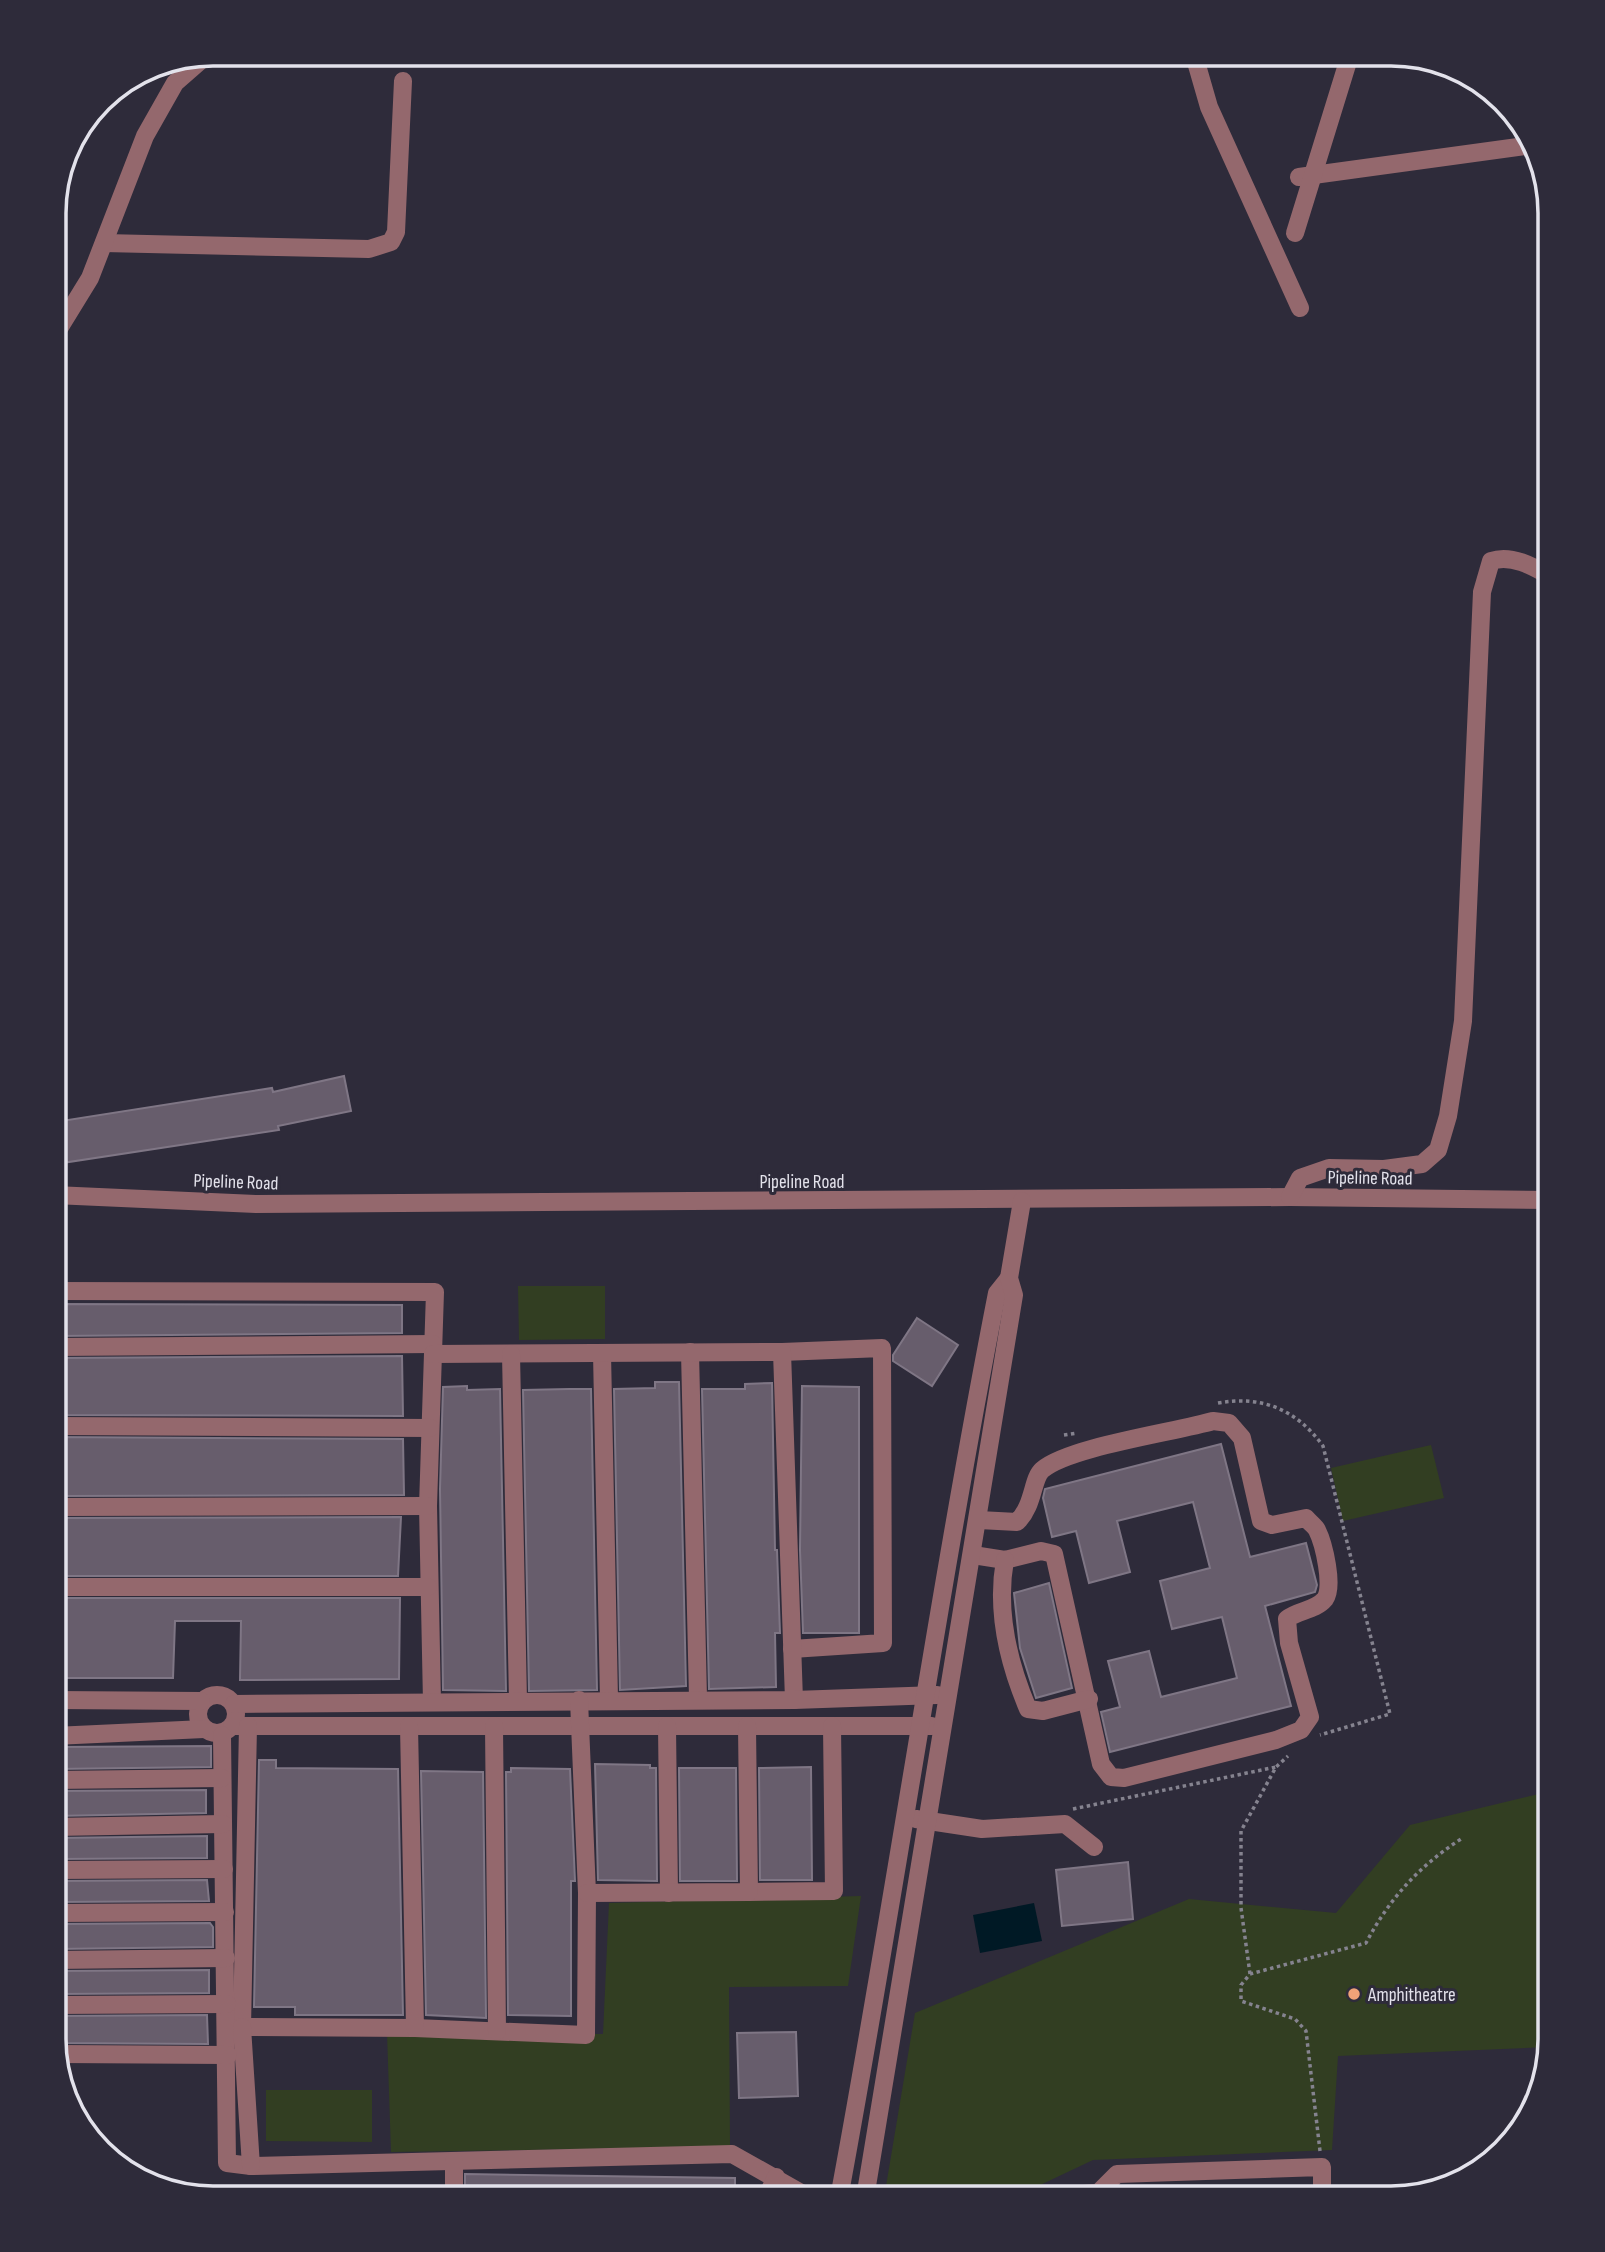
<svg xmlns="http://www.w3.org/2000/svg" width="1605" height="2252" font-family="'Sofia Sans Condensed',sans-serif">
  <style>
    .green { fill: #323e22 }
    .water { fill: #001925 }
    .building { fill: #675d6c; stroke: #7f7685; stroke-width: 2 }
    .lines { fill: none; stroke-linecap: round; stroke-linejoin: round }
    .path { stroke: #85838f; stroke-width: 3.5; stroke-dasharray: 3.5 3.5; stroke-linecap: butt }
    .minor { stroke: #94686d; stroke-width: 18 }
    .poi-dot { fill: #f0a278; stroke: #2e2b3a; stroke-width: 2.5 }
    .labels { text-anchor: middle; stroke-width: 6; stroke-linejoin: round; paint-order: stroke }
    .street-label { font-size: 19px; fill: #e3e2eb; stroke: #2e2b3a }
    .poi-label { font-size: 19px; fill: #e3e2eb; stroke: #2e2b3a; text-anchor: start }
    .rim { fill: none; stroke: #e3e2eb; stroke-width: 3.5 }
  </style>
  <rect width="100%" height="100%" fill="#2e2b3a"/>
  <g class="green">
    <path d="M518,1286H605V1339L519,1340Z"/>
    <path d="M1431,1445L1444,1498L1343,1521L1331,1468Z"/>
    <path d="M1551,1791L1549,2047L1338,2056L1332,2150L1093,2160L1013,2198H884L915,2013L1189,1899L1336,1913L1410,1825Z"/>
    <path d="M861,1896L848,1986L729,1987L730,2147L391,2152L387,2033L603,2034L609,1903Z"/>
    <path d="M266,2090H372V2142L266,2141Z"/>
  </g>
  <g class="water">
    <path d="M1034,1903L1042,1941L980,1953L973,1915Z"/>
    <rect x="352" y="2189" width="75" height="8"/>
  </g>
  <g class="building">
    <path d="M344,1076L351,1111L278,1126L279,1130L62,1163L55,1122L272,1088L273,1092Z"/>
    <path d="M54,1304L402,1305V1333L54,1336Z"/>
    <path d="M917,1318L958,1345L932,1386L893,1361V1355Z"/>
    <path d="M402,1356L403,1416L54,1415V1358Z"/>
    <path d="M655,1382H679L686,1686L620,1690L614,1389L655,1388Z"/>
    <path d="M772,1383L775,1550H777L780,1633H775L776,1687L709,1689L702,1389H745V1384Z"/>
    <path d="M467,1386V1390L500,1389L506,1691L443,1690L440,1489L443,1387Z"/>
    <path d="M802,1386L859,1387V1633H803L800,1550Z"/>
    <path d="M569,1389H591L597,1690L529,1691L523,1390Z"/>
    <path d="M54,1437L403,1439L404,1495L54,1496Z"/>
    <path d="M1221,1444L1250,1557L1306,1543L1317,1585L1315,1592L1265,1606L1291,1706L1110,1752L1101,1712L1120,1707L1108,1661L1149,1651L1161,1697L1237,1678L1222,1617L1172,1629L1160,1581L1210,1568L1193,1502L1117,1521L1130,1572L1089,1583L1076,1531L1052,1537L1043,1498L1045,1489Z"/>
    <path d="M401,1517L398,1576H54V1518Z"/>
    <path d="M1049,1583L1072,1688L1036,1698L1020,1648L1014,1593Z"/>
    <path d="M54,1598H400L399,1679L240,1680L241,1621H175L173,1678H54Z"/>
    <path d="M211,1746V1767L54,1769V1747Z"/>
    <path d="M259,1760H276V1768L398,1769L403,2015H295V2007H254Z"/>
    <path d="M595,1764L650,1765V1768H656L657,1881L598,1880Z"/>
    <path d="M811,1767L812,1880H760L759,1768Z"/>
    <path d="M511,1768L570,1769L575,1881H571V2016L508,2015L506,1772H511Z"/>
    <path d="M679,1768H736L737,1881H680Z"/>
    <path d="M421,1771L483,1772L486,2018L426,2015Z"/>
    <path d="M206,1790V1813L54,1816V1791Z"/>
    <path d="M207,1836V1858L54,1859V1838Z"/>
    <path d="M1128,1862L1133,1919L1062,1926L1056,1870Z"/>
    <path d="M54,1881L207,1880L209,1901L54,1902Z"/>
    <path d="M210,1923L213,1927V1947L54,1949V1924Z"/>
    <path d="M209,1970V1993L54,1994V1971Z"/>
    <path d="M207,2015L208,2044L56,2043L54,2038V2016Z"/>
    <path d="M796,2032L798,2096L739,2098L737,2033Z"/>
    <path d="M465,2174L735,2178V2198L465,2197Z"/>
  </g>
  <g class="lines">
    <g class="path">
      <path d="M1218,1403C1262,1395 1297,1410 1323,1446L1390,1714L1320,1735"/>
      <path d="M1064,1435L1077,1433"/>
      <path d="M1073,1809L1276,1767"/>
      <path d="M1250,1974L1241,1908V1831L1276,1767L1288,1756"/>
      <path d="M1320,2151L1306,2031L1295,2019L1241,2001V1985L1250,1974L1366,1943C1389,1899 1419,1866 1461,1839"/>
    </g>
    <g class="minor">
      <path d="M1194,55L1209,107L1300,308"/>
      <path d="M1299,177L1532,145"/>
      <path d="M1295,233L1350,55"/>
      <path d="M104,243L369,249L391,242L396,232L403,81"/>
      <path d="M55,335L90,278L145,136L175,83L207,55"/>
      <path d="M54,1195L256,1204L1290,1197L1551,1200"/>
      <path d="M1290,1197L1300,1178L1329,1168L1384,1169L1422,1164L1438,1150L1448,1116L1463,1021L1482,592L1491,561C1511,554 1533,566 1551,577"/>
      <path d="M54,1291L435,1292L428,1506L432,1702"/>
      <path d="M54,1347L433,1344"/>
      <path d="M690,1352L698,1698"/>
      <path d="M782,1352L882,1348L883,1643L792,1649"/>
      <path d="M602,1353L609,1699"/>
      <path d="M433,1354L782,1352L794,1700"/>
      <path d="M511,1354L518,1701"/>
      <path d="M54,1426L430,1428"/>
      <path d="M54,1507L428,1506"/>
      <path d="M973,1555L1005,1560L1041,1551L1054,1554L1101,1764L1111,1777L1124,1778L1276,1740L1301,1730L1310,1717L1289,1643L1287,1619C1298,1610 1315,1611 1325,1599C1334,1587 1324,1544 1317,1530C1315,1526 1309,1522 1306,1518L1272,1525L1261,1521L1242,1438L1229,1423L1213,1421C1175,1432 1068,1447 1042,1470C1032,1479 1034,1506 1017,1522L979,1520"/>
      <path d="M1005,1560C996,1610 1008,1662 1028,1709L1043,1711L1089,1699"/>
      <path d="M54,1587H428"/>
      <circle cx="217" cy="1714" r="19"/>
      <path d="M54,1700L201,1701"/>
      <path d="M234,1704L794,1700L937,1695"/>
      <path d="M232,1726H932"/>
      <path d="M248,1726L242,2027L415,2028L586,2035L587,1893L579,1700"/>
      <path d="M409,1726L415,2028"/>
      <path d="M494,1726L497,2031"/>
      <path d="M667,1726L669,1893"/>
      <path d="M222,1735L227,2163L251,2166L732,2154L810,2198"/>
      <path d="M54,1736L204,1729"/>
      <path d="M54,1780L222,1778"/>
      <path d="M916,1819L982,1829L1065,1824L1094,1847"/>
      <path d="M54,1827L223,1824"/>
      <path d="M54,1870L224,1869"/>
      <path d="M749,1892L834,1891L832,1726"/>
      <path d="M587,1893L749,1892L747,1726"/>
      <path d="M54,1913L225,1912"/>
      <path d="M54,1960L226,1958"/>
      <path d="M54,2005L227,2004"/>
      <path d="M242,2027L251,2166"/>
      <path d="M59,2054L228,2055"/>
      <path d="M454,2161V2197"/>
      <path d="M766,2198L776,2177"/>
      <path d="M839,2198C895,1897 938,1594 997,1293L1009,1278"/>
      <path d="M865,2198L1014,1295L1009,1278L1022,1201"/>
      <path d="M1026,2198L1098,2193L1117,2174L1322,2167V2198"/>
    </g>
  </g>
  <circle class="poi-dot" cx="1354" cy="1994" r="7"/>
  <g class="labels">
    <g class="street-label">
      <text transform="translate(1370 1177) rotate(1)" y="7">Pipeline Road</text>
      <text transform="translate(236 1181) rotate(2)" y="7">Pipeline Road</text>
      <text x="802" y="1188">Pipeline Road</text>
    </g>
    <g class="poi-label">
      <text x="1368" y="2001">Amphitheatre</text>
    </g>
  </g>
  <path d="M0 0H1605V2252H0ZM213 66H1391A147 147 0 0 1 1538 213V2039A147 147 0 0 1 1391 2186H213A147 147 0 0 1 66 2039V213A147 147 0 0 1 213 66Z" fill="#2e2b3a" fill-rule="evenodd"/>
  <path class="rim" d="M213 66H1391A147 147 0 0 1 1538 213V2039A147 147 0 0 1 1391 2186H213A147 147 0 0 1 66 2039V213A147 147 0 0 1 213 66Z"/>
</svg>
